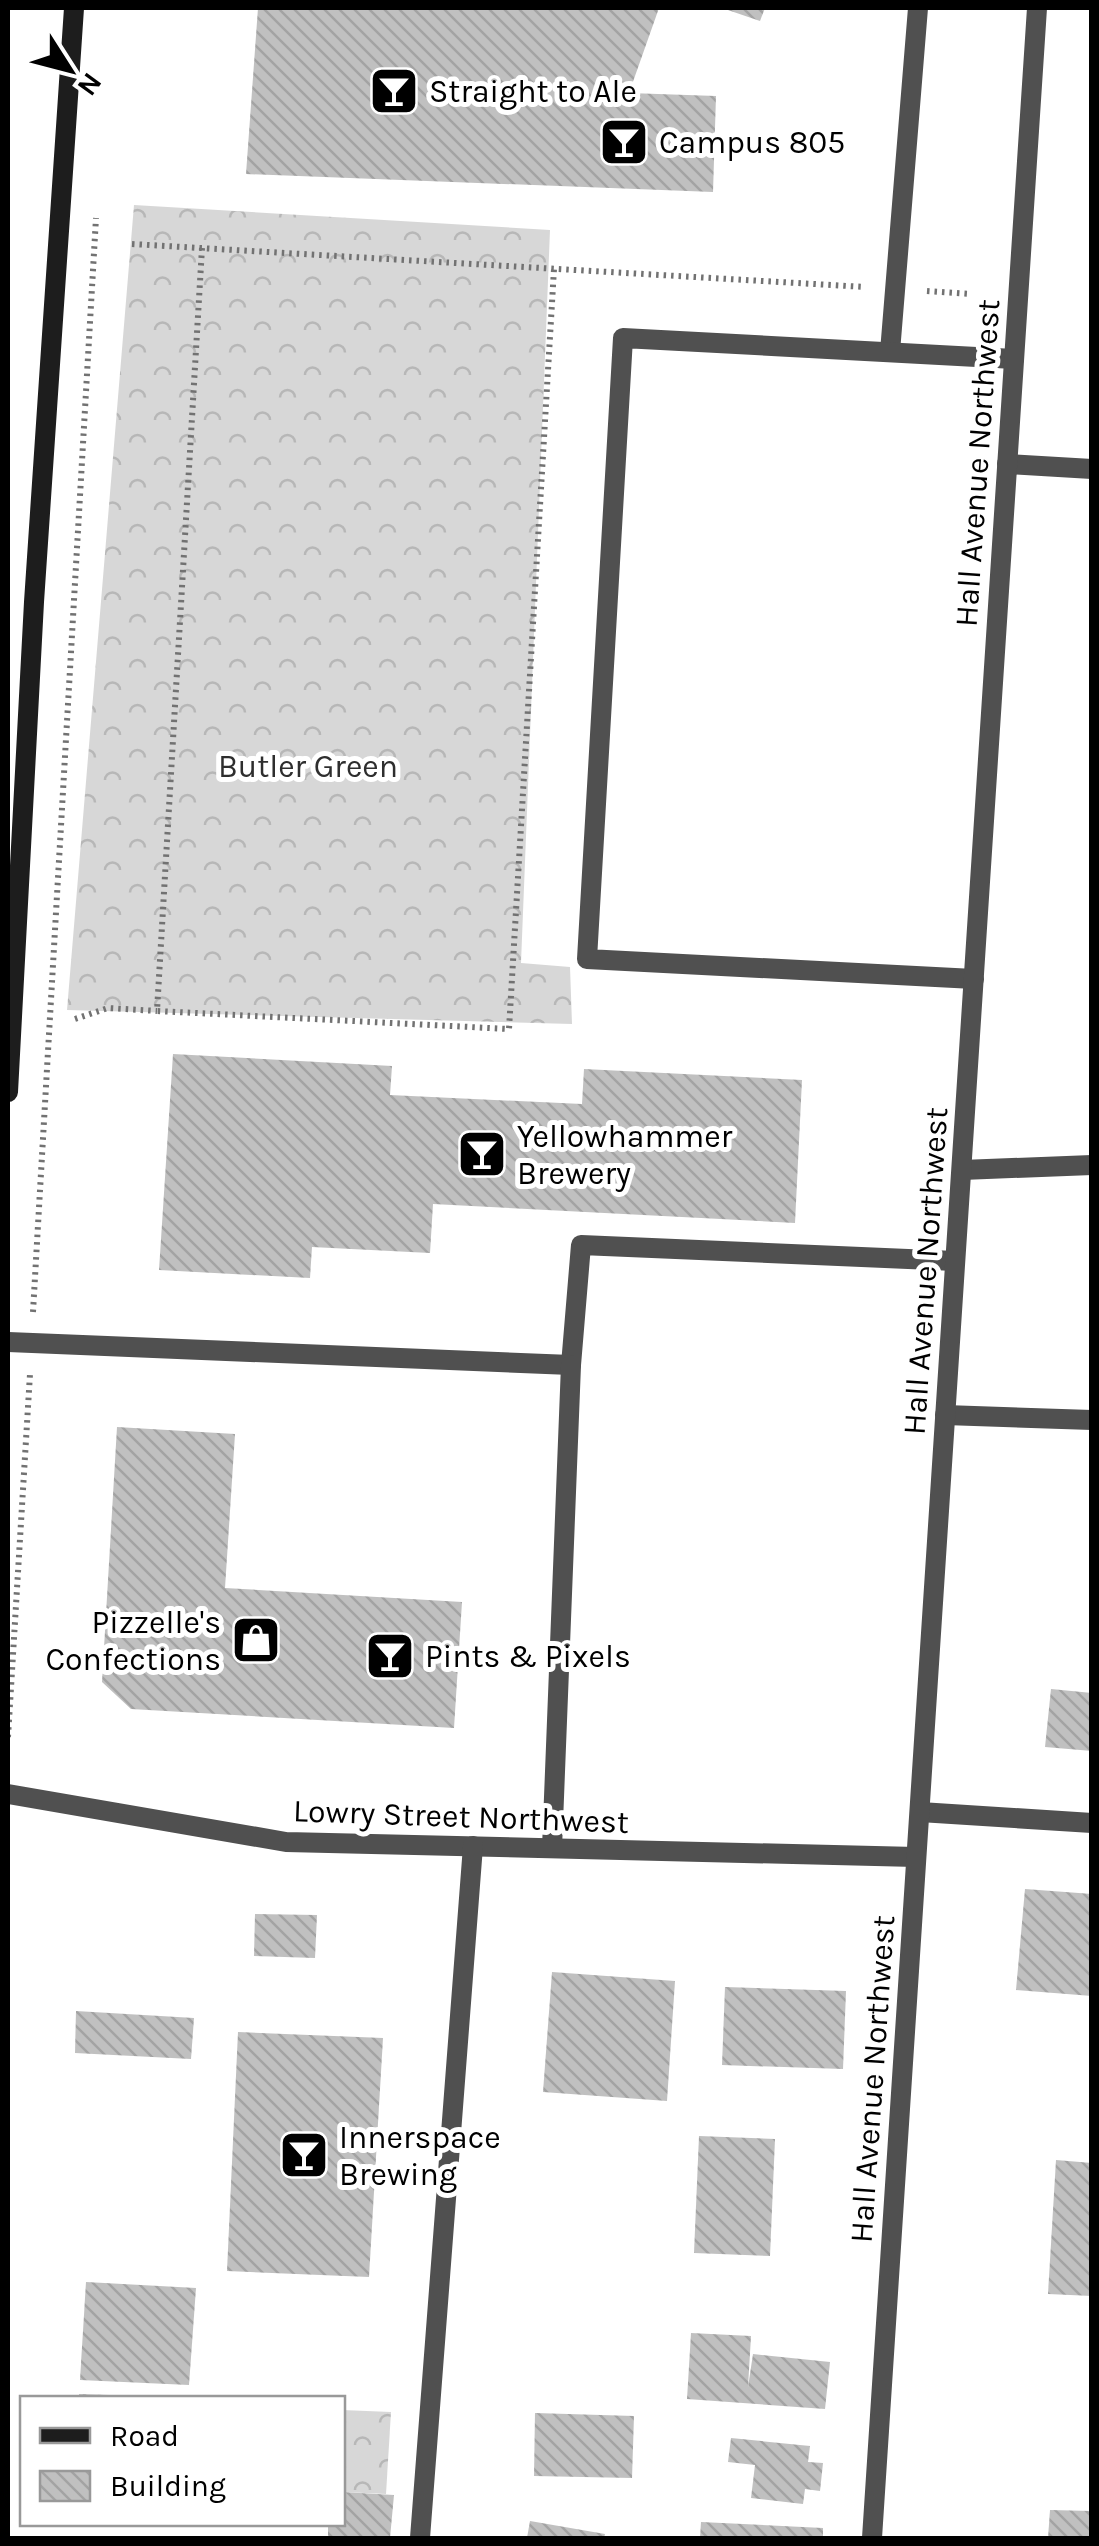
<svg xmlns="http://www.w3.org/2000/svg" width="1099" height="2546" font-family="Karla,sans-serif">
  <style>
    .forest { fill: url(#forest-crowns) }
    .building { fill: url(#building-back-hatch) }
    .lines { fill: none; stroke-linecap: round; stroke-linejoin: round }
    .path { stroke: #727272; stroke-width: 6; stroke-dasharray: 2.5 5; stroke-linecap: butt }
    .lane { stroke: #505050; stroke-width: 20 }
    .street { stroke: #505050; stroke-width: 20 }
    .secondary { stroke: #1d1d1d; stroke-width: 20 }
    .labels { text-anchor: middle; stroke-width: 10; stroke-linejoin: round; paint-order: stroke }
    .poi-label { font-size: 32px; fill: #000; stroke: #fff; text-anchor: start }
    .street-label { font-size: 32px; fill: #000; stroke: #fff }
    .park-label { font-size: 32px; fill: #2e2e2e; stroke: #fff }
  </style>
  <defs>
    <pattern id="forest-crowns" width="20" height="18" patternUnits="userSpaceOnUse" patternTransform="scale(2.5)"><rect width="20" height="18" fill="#d7d7d7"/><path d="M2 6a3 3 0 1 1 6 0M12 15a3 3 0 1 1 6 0" fill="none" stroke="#b7b7b7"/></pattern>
    <pattern id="building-back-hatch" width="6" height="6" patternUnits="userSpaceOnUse" patternTransform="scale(2.5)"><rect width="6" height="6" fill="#c0c0c0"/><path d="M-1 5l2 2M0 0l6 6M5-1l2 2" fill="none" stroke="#a3a3a3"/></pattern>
  </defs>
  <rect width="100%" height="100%" fill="#fff"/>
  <g class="forest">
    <path d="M134,205L550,230L521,963L570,967L572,1024L67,1010Z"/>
    <path d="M342,2410L391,2412L386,2494L343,2492Z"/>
  </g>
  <g class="building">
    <path d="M258,8H659L629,93L716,96L713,192L246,174Z"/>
    <path d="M722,8H765L760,21Z"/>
    <path d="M173,1054L392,1066L390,1095L582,1104L584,1069L802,1080L795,1223L433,1204L430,1253L312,1247L310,1278L159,1270Z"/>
    <path d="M117,1427L235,1434L225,1588L462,1602L454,1728L131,1709L102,1682Z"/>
    <path d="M1051,1689L1092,1693V1751L1045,1747Z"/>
    <path d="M1025,1889L1092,1894V1996L1016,1990Z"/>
    <path d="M255,1914L317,1915L315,1958L254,1956Z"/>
    <path d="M552,1972L675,1981L667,2101L543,2092Z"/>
    <path d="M725,1987L846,1991L843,2069L722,2065Z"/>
    <path d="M76,2011L194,2018L191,2059L75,2053Z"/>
    <path d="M238,2032L383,2038L369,2277L227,2271Z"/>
    <path d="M699,2136L775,2139L770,2256L694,2253Z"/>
    <path d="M1056,2160L1092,2163V2296L1048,2294Z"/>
    <path d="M86,2282L196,2288L189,2385L80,2380Z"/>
    <path d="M691,2333L751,2336L748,2387L753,2354L830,2362L825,2409L687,2399Z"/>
    <path d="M79,2394L109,2395V2398H79Z"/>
    <path d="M535,2413L634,2416L632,2478L534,2476Z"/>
    <path d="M731,2438L810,2446L808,2462L823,2463L820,2491L805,2489L803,2504L751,2498L755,2465L728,2462Z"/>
    <path d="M342,2492L394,2495L390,2538H328V2524H342Z"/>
    <path d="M1050,2510L1092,2511V2538H1048Z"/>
    <path d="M530,2521L605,2534L604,2538H527Z"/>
    <path d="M701,2522L823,2528V2538H700Z"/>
  </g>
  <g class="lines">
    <g class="path">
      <path d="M132,244L865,287"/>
      <path d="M202,248L157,1011L509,1029L554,269"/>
      <path d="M927,291L971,294"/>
      <path d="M75,1019L108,1008L157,1011"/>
      <path d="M33,1312L96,218"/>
      <path d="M8,1737L30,1374"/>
    </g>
    <g class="lane">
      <path d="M890,352L918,8"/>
      <path d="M974,979L587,959L623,338L1014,359"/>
      <path d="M8,1342L571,1365L581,1245L955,1261"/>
      <path d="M945,1415L1092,1420"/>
      <path d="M552,1848L571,1365"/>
    </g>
    <g class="street">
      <path d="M1007,464L1092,469"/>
      <path d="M962,1170L1092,1165"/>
      <path d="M8,1794L286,1842L916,1857"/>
      <path d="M920,1812L1092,1823"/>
      <path d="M420,2538L473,1846"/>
      <path d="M872,2538L1037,8"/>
    </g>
    <path class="secondary" d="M8,1092L34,602L74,8"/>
  </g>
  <defs>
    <g id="bar-square" transform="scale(2.5)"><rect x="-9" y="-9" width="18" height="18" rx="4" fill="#000" stroke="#fff"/><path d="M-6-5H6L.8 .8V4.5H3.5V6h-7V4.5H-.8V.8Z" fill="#fff"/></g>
    <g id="shop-square" transform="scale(2.5)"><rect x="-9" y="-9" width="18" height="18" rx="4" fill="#000" stroke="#fff"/><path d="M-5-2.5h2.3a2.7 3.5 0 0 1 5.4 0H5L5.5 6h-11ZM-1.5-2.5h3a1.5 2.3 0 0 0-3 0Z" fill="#fff"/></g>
  </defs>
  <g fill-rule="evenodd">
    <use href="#bar-square" x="394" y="91"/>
    <use href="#bar-square" x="624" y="142"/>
    <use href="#bar-square" x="482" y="1154"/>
    <use href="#shop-square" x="256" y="1640"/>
    <use href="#bar-square" x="390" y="1656"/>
    <use href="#bar-square" x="304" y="2155"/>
  </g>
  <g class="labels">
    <g class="poi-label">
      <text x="429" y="102">Straight to Ale</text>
      <text x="659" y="153">Campus 805</text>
      <text x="517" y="1147">Yellowhammer<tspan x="517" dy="37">Brewery</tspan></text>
      <text x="221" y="1633" text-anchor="end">Pizzelle's<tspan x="221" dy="37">Confections</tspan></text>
      <text x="425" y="1667">Pints &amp; Pixels</text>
      <text x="339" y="2148">Innerspace<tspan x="339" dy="37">Brewing</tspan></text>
    </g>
    <g class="street-label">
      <text transform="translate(977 463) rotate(-86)" y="11">Hall Avenue Northwest</text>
      <text transform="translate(925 1271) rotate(-86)" y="11">Hall Avenue Northwest</text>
      <text transform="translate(461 1816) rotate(2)" y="11">Lowry Street Northwest</text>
      <text transform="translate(872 2079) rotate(-86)" y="11">Hall Avenue Northwest</text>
    </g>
    <g class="park-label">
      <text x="308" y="777">Butler Green</text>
    </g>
  </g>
  <rect width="1099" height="2546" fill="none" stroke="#000000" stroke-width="20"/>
  <rect x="20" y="2396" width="325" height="130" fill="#ffffff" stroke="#999999" stroke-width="2.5"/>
  <rect x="40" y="2428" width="50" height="15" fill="#1d1d1d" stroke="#999999" stroke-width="2.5"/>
  <text x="110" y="2446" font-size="30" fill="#000000">Road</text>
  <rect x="40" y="2471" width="50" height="30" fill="url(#building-back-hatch)" stroke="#999999" stroke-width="2.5"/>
  <text x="110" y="2496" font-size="30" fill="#000000">Building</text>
  <g transform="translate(70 70) rotate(126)" stroke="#ffffff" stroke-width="8" paint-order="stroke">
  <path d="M0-8L18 38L0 25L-18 38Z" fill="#000000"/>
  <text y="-15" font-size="28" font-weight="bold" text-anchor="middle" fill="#000000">N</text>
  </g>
</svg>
